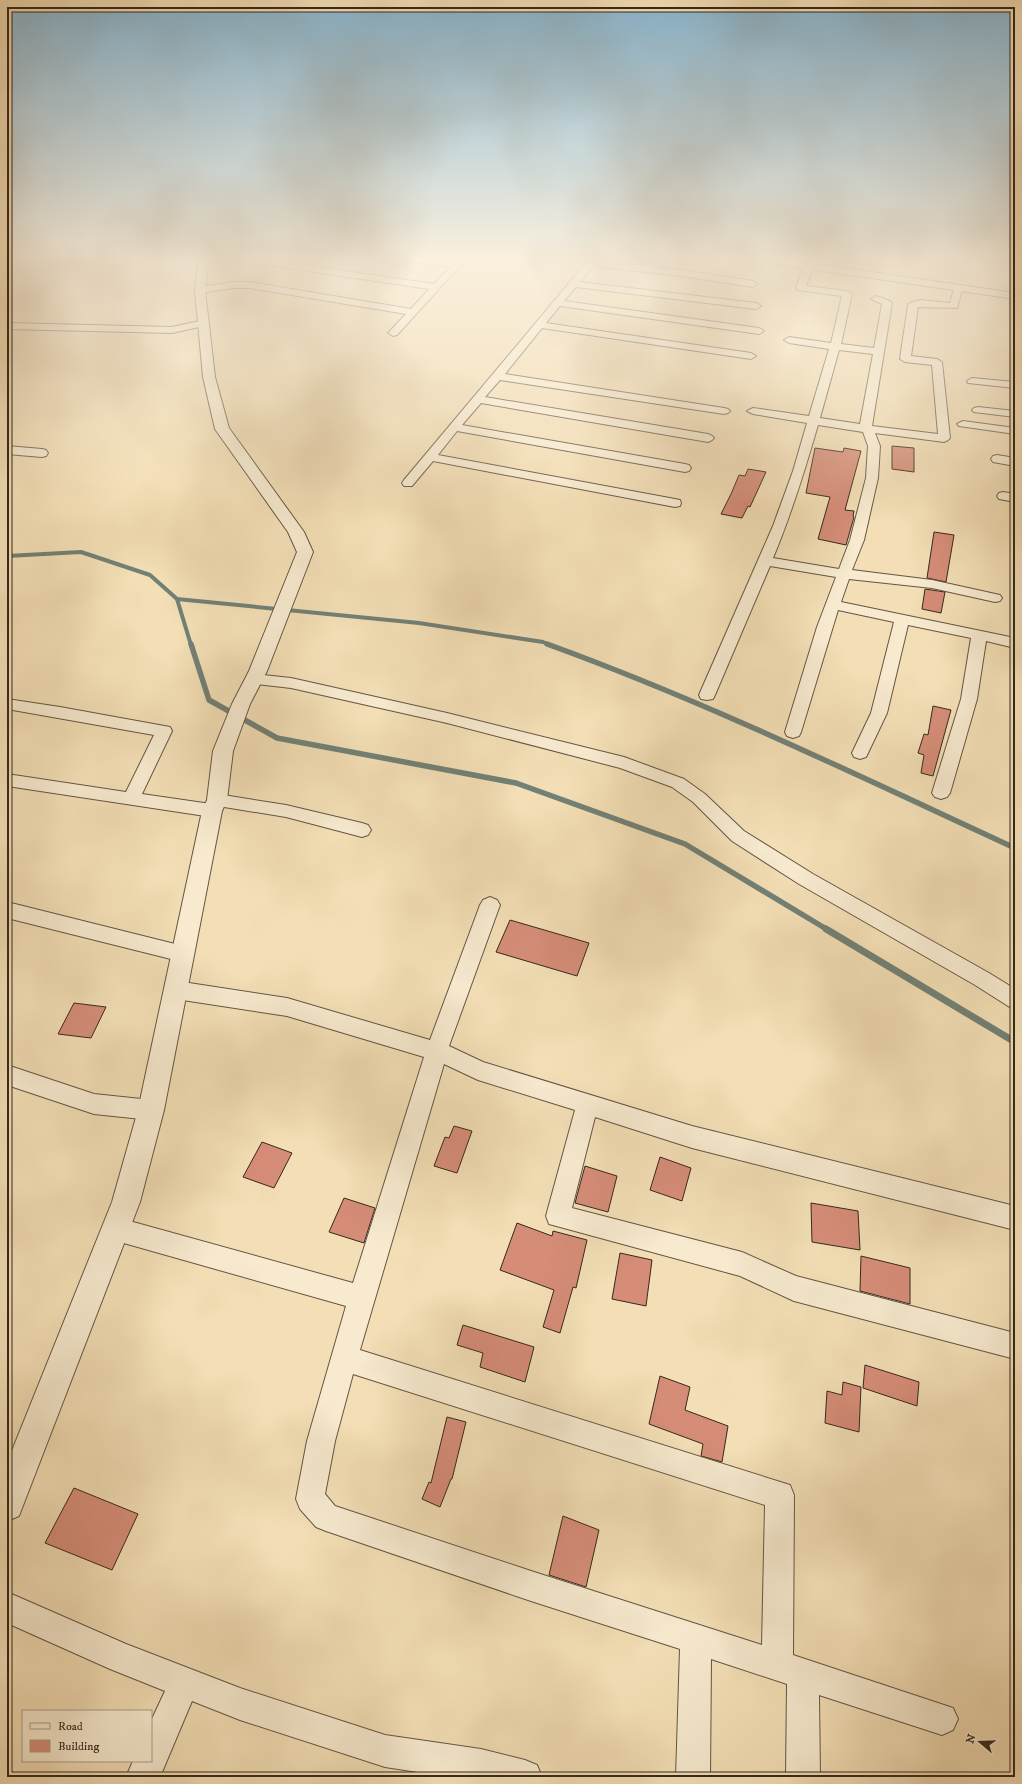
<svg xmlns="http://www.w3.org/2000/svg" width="1022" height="1784" font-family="'IM FELL DW Pica',serif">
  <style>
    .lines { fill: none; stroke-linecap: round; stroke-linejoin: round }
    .stream-far2 { stroke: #728176; stroke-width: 4 }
    .stream-far1 { stroke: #728176; stroke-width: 5.5 }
    .stream { stroke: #728176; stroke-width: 7 }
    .building { fill: #d68d78; stroke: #35281d }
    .minor-casing { stroke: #645643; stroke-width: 2 }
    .tertiary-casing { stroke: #645643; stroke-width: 2 }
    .minor { fill: #f7eacf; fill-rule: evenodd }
    .tertiary { fill: #f7eacf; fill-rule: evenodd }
  </style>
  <rect width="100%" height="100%" fill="#f3deb5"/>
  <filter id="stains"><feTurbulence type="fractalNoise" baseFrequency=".005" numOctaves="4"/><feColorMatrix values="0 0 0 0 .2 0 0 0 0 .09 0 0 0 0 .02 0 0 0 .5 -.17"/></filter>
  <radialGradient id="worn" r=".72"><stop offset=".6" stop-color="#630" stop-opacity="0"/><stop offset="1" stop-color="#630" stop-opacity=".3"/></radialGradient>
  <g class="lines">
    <g class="stream-far2">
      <path d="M7,556L81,552L150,575L177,599L419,623L543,642L550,645"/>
      <path d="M177,599L191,645"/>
    </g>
    <g class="stream-far1">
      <path d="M191,644L209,700L277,738L516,783L685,844L828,930"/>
      <path d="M547,644C707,702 861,777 1015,848"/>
    </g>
    <path class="stream" d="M826,929L1015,1042"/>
  </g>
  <g class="building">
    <path d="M892,446L914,448V472L892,469Z"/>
    <path d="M815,448L843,452L844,448L861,451L845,510L854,511L853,516L854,517L846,545L818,539L830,497L806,493Z"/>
    <path d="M748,469L766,472L750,507L748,506L742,518L721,514L731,494L739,475L745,476Z"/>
    <path d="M934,532L954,535L946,582L927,578Z"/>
    <path d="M925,589L945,592L941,613L922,609Z"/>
    <path d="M933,706L951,710L933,776L921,773L924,755L918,753L924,734L928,735Z"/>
    <path d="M510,920L589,943L577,976L496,952Z"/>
    <path d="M74,1003L106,1007L91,1038L58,1034Z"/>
    <path d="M454,1126L472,1131L457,1173L434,1166L445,1137L449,1138Z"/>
    <path d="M262,1142L292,1153L274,1188L243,1177Z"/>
    <path d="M660,1157L691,1168L682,1201L650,1190Z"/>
    <path d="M585,1166L617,1176L608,1212L575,1203Z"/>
    <path d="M344,1198L375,1208L364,1243L329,1232Z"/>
    <path d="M811,1203L858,1211L860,1250L812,1242Z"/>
    <path d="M517,1223L552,1236L553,1231L587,1240L576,1288L573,1287L560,1333L543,1327L554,1290L500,1270Z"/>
    <path d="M620,1253L652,1260L646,1306L612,1299Z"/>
    <path d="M861,1256L910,1268V1304L860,1291Z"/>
    <path d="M463,1325L534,1347L525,1382L480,1367L483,1353L457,1345Z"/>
    <path d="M865,1365L919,1382L917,1406L863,1388Z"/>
    <path d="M660,1376L690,1387L685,1410L728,1426L722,1462L701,1456L703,1444L649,1424Z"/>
    <path d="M843,1382L861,1387L859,1432L825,1423L827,1391L842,1395Z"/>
    <path d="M447,1417L466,1422L452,1479H451L440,1507L422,1499L429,1482L431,1483Z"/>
    <path d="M74,1488L138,1514L112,1570L45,1543Z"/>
    <path d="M563,1516L599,1530L586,1587L549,1575Z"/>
  </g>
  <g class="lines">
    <g class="minor-casing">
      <g id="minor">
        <path d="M230,257H251L434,284L450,267L400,260L396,257H418L454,262L459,257H468L397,335L393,336L388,333L406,314L250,288H234L200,293L195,290L200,287L234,282H250L411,309L429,289L234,260Z"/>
        <path d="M591,257H600L597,261L674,269L753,281L758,284L753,287L674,275L593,266L580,282L756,303L761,306L756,309L576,287L564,301L759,328L764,331L759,334L560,306L546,323L751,353L756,356L751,359L542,328L505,374L724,408L728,409L730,411L728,413L724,414L500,380L485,397L708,434L712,436L714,438L712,440L708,442L481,403L462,425L685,464L689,465L691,468L689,471L685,472L457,431L438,455L675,499L680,500L681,503L680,506L675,507L433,461L412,486H404L402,483L404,480Z"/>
        <path d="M976,257L1015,258V264L980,260Z"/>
        <path d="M809,262L814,265L806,286L847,291L852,294L841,344L874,348L882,304L871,299L876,296L890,301L892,303L872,426L938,434L932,365L905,362L900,359L908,305L910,303L920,300L950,303L955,285H961L963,287L957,308L918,307L911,356L937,359L942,362L950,438L948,440L944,442L875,433L880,446L878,478L864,540L852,570L932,580L1000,595L1002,598L1000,601L995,602L932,588L849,579L841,602L1015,638V648L986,641L977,699L950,793L947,797L941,799L935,797L932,793L961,699L971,638L908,625L887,713L868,753L866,757L860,759L854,757L852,753L871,713L894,622L838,610L801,732L799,736L793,738L787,736L785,732L817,627L836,577L770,566L715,695L713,699L707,700L701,699L699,695L773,526L793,471L807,423L753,414L747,411L753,408L809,416L829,349L789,343L784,340L789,337L831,343L842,296L798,290L796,288L804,265ZM839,350L873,354L860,424L820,418ZM818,425L863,432L868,446L866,478L850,540L839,569L773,558C791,515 805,470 818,425Z"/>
        <path d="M204,320L209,323L208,325L172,333L7,329V323L172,327Z"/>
        <path d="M972,378L1015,382V388L968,383L967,381Z"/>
        <path d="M978,407L1015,411V417L974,412L972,410L974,408Z"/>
        <path d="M963,421L1015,428V434L959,426L957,424Z"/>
        <path d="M7,446L42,449L46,450L48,453L46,456L42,457L7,454Z"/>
        <path d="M997,455L1015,458V466L993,462L991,459L993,456Z"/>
        <path d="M1003,492L1015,494V502L999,499L997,496L999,493Z"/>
        <path d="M254,674L291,678L447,713L624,757L684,779L705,794L744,831L813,874L989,973L1015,989V1009L1008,1006L975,985L799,884L732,841L693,802L672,787L620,768L447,723L291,688L248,683L246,679L248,675Z"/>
        <path d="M7,699L60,707L170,727L172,731L142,794L211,804L208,800L211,796L217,794L286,805L362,823L368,825L371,830L368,835L362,837L286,817L218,806L221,811L218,816L212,817L7,786V774L126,792L154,735L7,709Z"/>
        <path d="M490,897L497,900L500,905L449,1046L483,1062L692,1126L1015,1206V1230L692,1148L595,1117L572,1208L742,1252L796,1276L1015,1333V1359L794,1301L740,1276L549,1224L546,1216L575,1110L478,1080L444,1064L360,1350L790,1485L794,1495L793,1655L953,1708L958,1719L953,1730L942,1735L819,1695L820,1777H786L787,1684L711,1659L710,1777H676L680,1649L531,1601L326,1531L316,1527L300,1509L296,1499L307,1441L346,1306L106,1238L103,1229L106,1220L115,1217L353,1283L424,1057L287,1016L176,999L169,996L166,990L169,984L176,981L287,998L430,1040L480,905L483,900ZM353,1374L765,1505L762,1645L531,1571L335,1506L325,1494L335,1441Z"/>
        <path d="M7,902L183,946L190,948L193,954L190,960L183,962L7,918Z"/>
        <path d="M7,1065L94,1094L151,1100L159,1103L162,1110L159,1117L151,1120L94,1114L7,1085Z"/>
        <path d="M7,1592L126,1644L240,1688L385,1735L481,1749L525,1760L537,1765L542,1777H451L385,1767L240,1720L192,1701L160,1777H126L133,1761H151V1721L165,1691L110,1669L7,1623Z"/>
      </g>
    </g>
    <g class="tertiary-casing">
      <g id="tertiary">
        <path d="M199,257H209L205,290L215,377L229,428L304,532L313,552L267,671L250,704L233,751L227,800L222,811L164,1110L140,1202L19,1516L7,1521V1463L112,1202L138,1110L202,811L207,800L213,751L232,704L249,671L297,552L288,532L215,429L203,377L195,290Z"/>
        <path d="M744,257H769L1015,293V299L749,260Z"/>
      </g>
    </g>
    <use href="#minor" class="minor"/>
    <use href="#tertiary" class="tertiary"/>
  </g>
  <linearGradient id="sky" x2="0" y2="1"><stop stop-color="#89b7d2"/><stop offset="0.51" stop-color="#faf0de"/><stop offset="1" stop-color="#faf0de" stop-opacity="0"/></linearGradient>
  <rect width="1022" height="507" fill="url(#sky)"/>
  <rect width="1022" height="1784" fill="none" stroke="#f3deb5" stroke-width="24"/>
  <rect x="8" y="8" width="1006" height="1768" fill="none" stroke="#35281d" stroke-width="2"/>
  <rect x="12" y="12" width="998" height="1760" fill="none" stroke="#35281d"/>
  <rect x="22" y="1710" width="130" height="52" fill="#f7eacf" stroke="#a99c88"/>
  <rect x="30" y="1723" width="20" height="6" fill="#f7eacf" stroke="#a99c88"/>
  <text x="58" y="1730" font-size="12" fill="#35281d">Road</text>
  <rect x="30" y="1740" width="20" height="12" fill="#d68d78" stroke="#a99c88"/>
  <text x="58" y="1750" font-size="12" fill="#35281d">Building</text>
  <g transform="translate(980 1742) rotate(289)" stroke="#f7eacf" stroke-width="3" paint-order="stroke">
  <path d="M0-3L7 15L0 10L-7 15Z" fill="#35281d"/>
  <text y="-6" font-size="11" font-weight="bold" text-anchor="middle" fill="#35281d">N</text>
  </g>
  <rect width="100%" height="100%" filter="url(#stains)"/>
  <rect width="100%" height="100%" fill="url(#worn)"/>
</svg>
